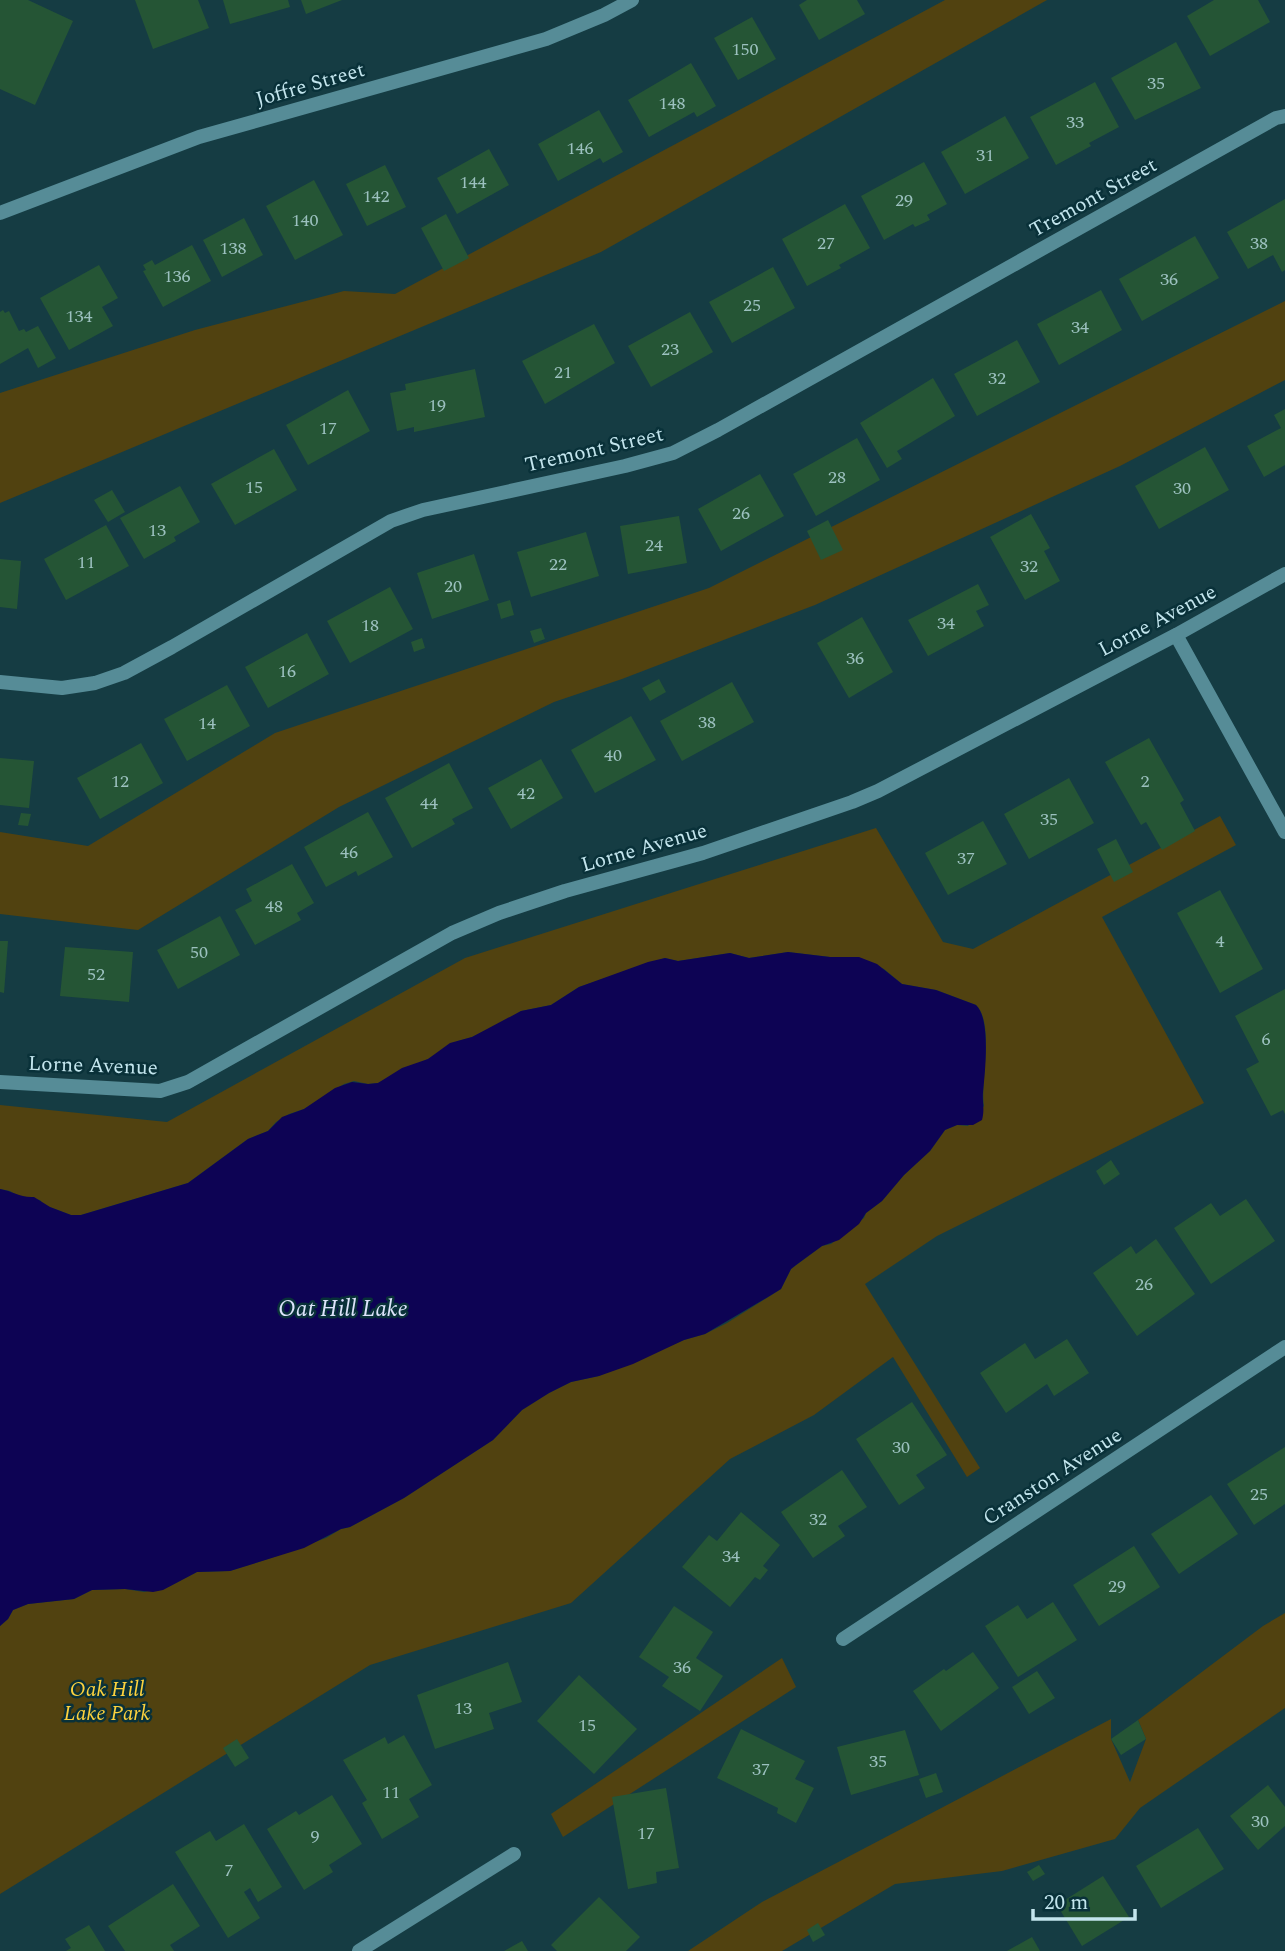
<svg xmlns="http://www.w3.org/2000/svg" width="1285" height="1951" font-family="Spectral,serif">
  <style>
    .green { fill: #514210 }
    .water { fill: #0d0354 }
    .building { fill: #255535 }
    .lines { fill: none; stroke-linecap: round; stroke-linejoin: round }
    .street { stroke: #568c97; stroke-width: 14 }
    .labels { text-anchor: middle; stroke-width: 5; stroke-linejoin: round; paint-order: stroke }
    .number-label { font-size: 18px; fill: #9cc1bf }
    .street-label { font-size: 21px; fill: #c3e5ed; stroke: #093139 }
    .park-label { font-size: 21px; font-style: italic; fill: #fcd23e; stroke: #093139 }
    .water-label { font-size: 23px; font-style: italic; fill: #dde4fb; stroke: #093139 }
  </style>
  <rect width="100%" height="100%" fill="#153c43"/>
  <g class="green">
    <path d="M945,0H1047L601,252L0,503V393L195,330L344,291L395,294Z"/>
    <path d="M1285,301V380L1120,466L815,605L622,679L554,702L339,807L138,930L0,914V832L88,846L275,733L709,588Z"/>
    <path d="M1220,816L1236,845L1102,917L1204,1103L937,1236L865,1284L980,1468L967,1477L893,1357L814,1415L730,1459L571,1603L370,1665L0,1894V1626L8,1619L13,1610L28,1604L74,1599L92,1590L125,1589L144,1592L170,1586L197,1572L230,1571L271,1558L326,1538L341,1529L350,1527L404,1498L493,1440L522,1410L549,1393L571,1382L599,1376L684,1340L705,1334L727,1323L781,1289L791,1269L822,1246L831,1244L864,1218L866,1213L882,1201L904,1175L930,1151L945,1130L957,1125L968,1126L984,1106C980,1082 995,1023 976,1005L936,990L902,984L884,969L853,957H830L788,952L749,958L730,953L678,961L665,958L579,987L551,1005L521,1011L507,1020L472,1037L458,1041L428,1059L378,1083L368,1084L354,1081L344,1084L304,1109L289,1114L276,1122L268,1131L248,1139L188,1183L81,1215H71L44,1205L40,1200L22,1198L10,1191L0,1189V1105L167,1122L465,958L876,828L943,942L973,949Z"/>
    <path d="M1285,1613V1708L1140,1808L1115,1839L1002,1871L895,1884L782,1951H688L762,1902L1111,1719V1739L1130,1782L1146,1739L1138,1720L1263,1626Z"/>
    <path d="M782,1658L796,1687L563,1837L551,1814Z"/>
  </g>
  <path class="water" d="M788,952L830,957H859L877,964L902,984L936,990L976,1005C991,1019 985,1072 983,1092C982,1102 985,1109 982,1120L973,1125H957L945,1130L930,1151L904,1175L882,1201L866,1213L859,1224L839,1240L822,1246L796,1265L791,1269L781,1289L768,1297L705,1334L684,1340L633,1364L599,1376L571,1382L549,1393L522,1410L493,1440L404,1498L350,1527L341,1529L304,1548L230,1571L197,1572L163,1590L153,1592L125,1589L92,1590L74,1599L28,1604L13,1610L8,1619L0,1626V1189C13,1191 20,1198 34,1197L50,1207L71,1215H81L188,1183L248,1139L268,1131L282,1117L304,1109L335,1088L352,1082L368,1084L378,1083L402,1068L428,1059L450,1043L472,1037L521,1011L551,1005L579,987L648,962L665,958L678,961L730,953L749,958Z"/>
  <g class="building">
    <path d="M0,0H28L73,21L35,105L0,89Z"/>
    <path d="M135,0H198L209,28L153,49Z"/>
    <path d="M223,0H288L290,7L230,24Z"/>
    <path d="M301,0H342L306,14Z"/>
    <path d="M807,0H857L865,14L819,40L799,5Z"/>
    <path d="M1214,0H1258L1270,22L1210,56L1187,16Z"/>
    <path d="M752,17L776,59L738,80L714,38Z"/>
    <path d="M1176,42L1201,88L1135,120L1111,78Z"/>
    <path d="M691,63L716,106L697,117L694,112L649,137L628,100Z"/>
    <path d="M1095,82L1119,127L1089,143L1091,146L1056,165L1030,117Z"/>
    <path d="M599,110L623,152L603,163L600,158L558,181L538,144Z"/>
    <path d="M1005,116L1029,158L965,194L941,152Z"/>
    <path d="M489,149L509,185L457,214L437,178Z"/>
    <path d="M924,162L947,204L927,215L930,220L915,227L913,224L884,240L861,196Z"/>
    <path d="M385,165L406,207L367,226L346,184Z"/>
    <path d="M314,180L343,235L295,260L266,206Z"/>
    <path d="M1285,199V270L1282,272L1273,255L1248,269L1227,232Z"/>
    <path d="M845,204L870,248L839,265L841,268L807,286L782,239Z"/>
    <path d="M446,214L469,258L444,271L421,228Z"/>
    <path d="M244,218L263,255L222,277L203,240Z"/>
    <path d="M1195,236L1219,278L1142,321L1119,279Z"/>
    <path d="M192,245L211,281L163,307L143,271L146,270L143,265L152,260L155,265Z"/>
    <path d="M99,265L118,298L102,307L113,326L69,350L40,298Z"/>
    <path d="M773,267L795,308L732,343L709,302Z"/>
    <path d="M1101,290L1122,330L1059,365L1037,324Z"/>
    <path d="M3,310L5,313L9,311L19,331L24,329L26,332L38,326L56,358L38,368L28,348L0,364V312Z"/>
    <path d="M690,312L713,352L651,387L628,346Z"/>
    <path d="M594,324L615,363L545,404L522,361Z"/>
    <path d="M1017,340L1040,382L977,416L954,374Z"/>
    <path d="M475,369L485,417L414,432V427L397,431L390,393L406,390L405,384Z"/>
    <path d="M933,378L955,416L897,451L902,459L887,468L860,423Z"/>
    <path d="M348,390L370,431L308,465L286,425Z"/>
    <path d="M1285,409V465L1264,477L1247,446L1281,428L1274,415Z"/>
    <path d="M857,438L880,480L816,516L793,474Z"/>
    <path d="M1205,447L1229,490L1159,529L1135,486Z"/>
    <path d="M274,449L297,490L235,525L211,484Z"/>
    <path d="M760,474L784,516L721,551L698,509Z"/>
    <path d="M180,486L200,522L174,537L176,541L144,559L120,518Z"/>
    <path d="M112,490L125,512L108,522L94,500Z"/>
    <path d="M1031,514L1050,548L1044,551L1060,581L1025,600L990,537Z"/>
    <path d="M679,516L687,563L628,574L620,526Z"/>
    <path d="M828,520L843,550L821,560L807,531Z"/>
    <path d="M106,525L129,566L66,600L44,559Z"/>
    <path d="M586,532L599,576L531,597L517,552Z"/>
    <path d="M474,554L489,600L432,619L417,573Z"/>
    <path d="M0,559L21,561L17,609L0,607Z"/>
    <path d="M978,584L989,605L976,611L984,626L928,656L908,620Z"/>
    <path d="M390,587L413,629L350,663L327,621Z"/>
    <path d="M510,600L514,615L501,619L497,604Z"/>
    <path d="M862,617L893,672L849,698L817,643Z"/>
    <path d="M541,628L545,639L534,643L530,631Z"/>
    <path d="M307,633L329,674L268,708L245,667Z"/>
    <path d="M422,638L425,648L414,652L411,642Z"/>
    <path d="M659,679L666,692L650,701L642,688Z"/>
    <path d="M732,682L754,722L682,761L660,721Z"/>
    <path d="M227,685L250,726L187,761L164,719Z"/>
    <path d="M631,716L656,760L595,793L571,750Z"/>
    <path d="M1149,738L1184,800L1180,803L1195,831L1162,850L1146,822L1141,825L1105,762Z"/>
    <path d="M141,743L163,783L100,819L77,778Z"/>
    <path d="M0,758L34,761L29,808L0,805Z"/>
    <path d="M541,759L563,798L511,829L488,788Z"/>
    <path d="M449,763L473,808L452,819L455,824L412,848L385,798Z"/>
    <path d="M1069,778L1094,823L1029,859L1004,814Z"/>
    <path d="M368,812L393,857L358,876L356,871L326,887L304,847Z"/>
    <path d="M21,813L31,814L28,826L18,825Z"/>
    <path d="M983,821L1007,864L948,895L925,853Z"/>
    <path d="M1116,839L1133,872L1114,882L1097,849Z"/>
    <path d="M292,864L314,903L297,913L301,920L255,945L235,910L252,901L246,889Z"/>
    <path d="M1220,890L1263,969L1220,993L1177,913Z"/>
    <path d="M220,916L240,955L178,989L157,950Z"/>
    <path d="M0,941H8L4,993L0,992Z"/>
    <path d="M65,947L133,952L129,1002L60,996Z"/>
    <path d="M1285,989V1114L1283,1110L1271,1116L1246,1069L1259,1062L1235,1016Z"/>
    <path d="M1111,1160L1120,1174L1104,1185L1096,1171Z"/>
    <path d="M1246,1199L1275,1241L1211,1284L1174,1228L1211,1203L1220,1216Z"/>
    <path d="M1156,1239L1195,1294L1137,1336L1093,1273L1131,1246L1136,1254Z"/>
    <path d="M1067,1339L1089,1373L1054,1396L1047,1384L1006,1413L980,1373L1025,1343L1035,1359Z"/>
    <path d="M912,1402L947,1455L916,1475L925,1488L899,1505L856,1439Z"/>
    <path d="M1285,1447V1504L1254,1525L1227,1484Z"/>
    <path d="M842,1470L867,1507L838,1526L845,1536L813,1558L781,1512Z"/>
    <path d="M1211,1495L1238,1534L1179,1574L1151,1534Z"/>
    <path d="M741,1512L780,1545L763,1566L768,1570L760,1580L755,1577L730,1607L682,1567L709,1535L717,1541Z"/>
    <path d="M1134,1546L1160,1587L1099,1626L1073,1585Z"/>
    <path d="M1053,1602L1077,1640L1018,1677L985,1626L1018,1605L1027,1619Z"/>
    <path d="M674,1606L713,1632L696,1658L723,1676L700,1711L662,1686L669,1677L639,1657Z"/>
    <path d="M973,1652L999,1688L941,1731L913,1691L944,1669L946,1671Z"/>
    <path d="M508,1662L522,1702L489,1713L494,1729L435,1749L417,1695Z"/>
    <path d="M1037,1671L1055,1698L1029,1714L1012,1687Z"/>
    <path d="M579,1675L637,1729L594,1774L537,1721Z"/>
    <path d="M1138,1720L1146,1739L1121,1755L1111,1739Z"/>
    <path d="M741,1729L805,1761L795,1779L814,1788L796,1823L777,1813L778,1808L717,1778Z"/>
    <path d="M905,1730L919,1775L851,1795L837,1747Z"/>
    <path d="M404,1735L432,1785L409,1799L419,1817L382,1839L362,1803L367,1800L343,1760L385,1737L388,1744Z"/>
    <path d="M237,1739L249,1758L235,1767L223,1748Z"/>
    <path d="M936,1773L943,1792L926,1798L919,1779Z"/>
    <path d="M1268,1785L1285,1807V1826L1258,1850L1230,1816Z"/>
    <path d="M666,1788L679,1868L656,1872L657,1883L628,1889L612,1797Z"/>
    <path d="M332,1795L362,1844L329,1865L333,1872L304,1890L267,1829L296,1811L299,1815Z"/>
    <path d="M244,1824L282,1887L258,1902L250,1888L244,1892L260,1918L228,1938L175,1852L210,1831L216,1841Z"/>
    <path d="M1198,1828L1224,1869L1161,1908L1136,1866Z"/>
    <path d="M1039,1865L1045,1874L1033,1881L1027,1872Z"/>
    <path d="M1103,1876L1129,1917L1082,1946L1057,1905Z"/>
    <path d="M173,1884L200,1926L170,1945L174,1951H125L108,1926Z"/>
    <path d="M599,1897L640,1937L626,1951H557L551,1945Z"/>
    <path d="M818,1923L825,1935L813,1942L807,1930Z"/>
    <path d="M89,1925L105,1951H66L71,1948L65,1939Z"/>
    <path d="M1032,1937L1040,1951H1007Z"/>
    <path d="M522,1941L528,1951H504Z"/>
  </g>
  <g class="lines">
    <g class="street">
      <path d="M0,213L199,137L546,39L604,15L632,0"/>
      <path d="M1176,635L1285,832"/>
      <path d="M0,682L62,688L95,683L124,673L172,647L391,521L423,510L625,466L673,453L718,430L1276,118L1285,116"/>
      <path d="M0,1082L160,1091L188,1082L452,933L499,913L565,891L703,853L852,802L878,791L1176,635L1285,574"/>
      <path d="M843,1639L1285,1347"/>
      <path d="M359,1951L514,1854"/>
    </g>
  </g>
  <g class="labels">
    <g class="number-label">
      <text x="745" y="55">150</text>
      <text x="1156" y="89">35</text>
      <text x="672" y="109">148</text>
      <text x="1075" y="128">33</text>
      <text x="580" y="154">146</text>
      <text x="985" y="161">31</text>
      <text x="473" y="188">144</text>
      <text x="376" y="202">142</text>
      <text x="904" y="206">29</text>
      <text x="305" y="226">140</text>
      <text x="826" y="249">27</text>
      <text x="1259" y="249">38</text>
      <text x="233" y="254">138</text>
      <text x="177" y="282">136</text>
      <text x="1169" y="285">36</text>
      <text x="752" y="311">25</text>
      <text x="79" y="322">134</text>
      <text x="1080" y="333">34</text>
      <text x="670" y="355">23</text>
      <text x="563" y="378">21</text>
      <text x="997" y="384">32</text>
      <text x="437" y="411">19</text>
      <text x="328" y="434">17</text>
      <text x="837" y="483">28</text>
      <text x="254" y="493">15</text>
      <text x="1182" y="494">30</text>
      <text x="741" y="519">26</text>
      <text x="157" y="536">13</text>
      <text x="654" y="551">24</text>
      <text x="86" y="568">11</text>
      <text x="558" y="570">22</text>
      <text x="1029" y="572">32</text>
      <text x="453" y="592">20</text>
      <text x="946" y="629">34</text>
      <text x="370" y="631">18</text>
      <text x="855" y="664">36</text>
      <text x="287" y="677">16</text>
      <text x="707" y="728">38</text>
      <text x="207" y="729">14</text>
      <text x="613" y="761">40</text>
      <text x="120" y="787">12</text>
      <text x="1145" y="787">2</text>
      <text x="526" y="799">42</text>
      <text x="429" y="809">44</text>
      <text x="1049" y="825">35</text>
      <text x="349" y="858">46</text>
      <text x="966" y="864">37</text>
      <text x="274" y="912">48</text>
      <text x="1220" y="947">4</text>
      <text x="199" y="958">50</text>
      <text x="96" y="980">52</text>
      <text x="1266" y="1045">6</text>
      <text x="1144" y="1290">26</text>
      <text x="901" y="1453">30</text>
      <text x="1259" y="1500">25</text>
      <text x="818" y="1525">32</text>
      <text x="731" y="1562">34</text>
      <text x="1117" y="1592">29</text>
      <text x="682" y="1673">36</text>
      <text x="463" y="1714">13</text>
      <text x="587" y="1731">15</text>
      <text x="878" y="1767">35</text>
      <text x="761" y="1775">37</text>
      <text x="391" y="1798">11</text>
      <text x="1260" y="1827">30</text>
      <text x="646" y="1839">17</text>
      <text x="315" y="1842">9</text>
      <text x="229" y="1876">7</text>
    </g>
    <g class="street-label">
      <text transform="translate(310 84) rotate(-16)" y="7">Joffre Street</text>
      <text transform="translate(1093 197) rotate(-29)" y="7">Tremont Street</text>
      <text transform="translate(594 449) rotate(-13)" y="7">Tremont Street</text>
      <text transform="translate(1157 620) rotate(-28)" y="7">Lorne Avenue</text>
      <text transform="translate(644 847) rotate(-16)" y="7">Lorne Avenue</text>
      <text transform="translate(93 1065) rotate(2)" y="7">Lorne Avenue</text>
      <text transform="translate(1052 1476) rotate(-33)" y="7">Cranston Avenue</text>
    </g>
    <g class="park-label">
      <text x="107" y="1696">Oak Hill<tspan x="107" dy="24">Lake Park</tspan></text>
    </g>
    <g class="water-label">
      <text x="343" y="1316">Oat Hill Lake</text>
    </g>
  </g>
  <path d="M1033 1909v10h102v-10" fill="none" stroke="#c3e5ed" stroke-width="3.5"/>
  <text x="1044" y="1909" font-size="21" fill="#c3e5ed" stroke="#093139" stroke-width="5" paint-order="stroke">20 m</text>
</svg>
